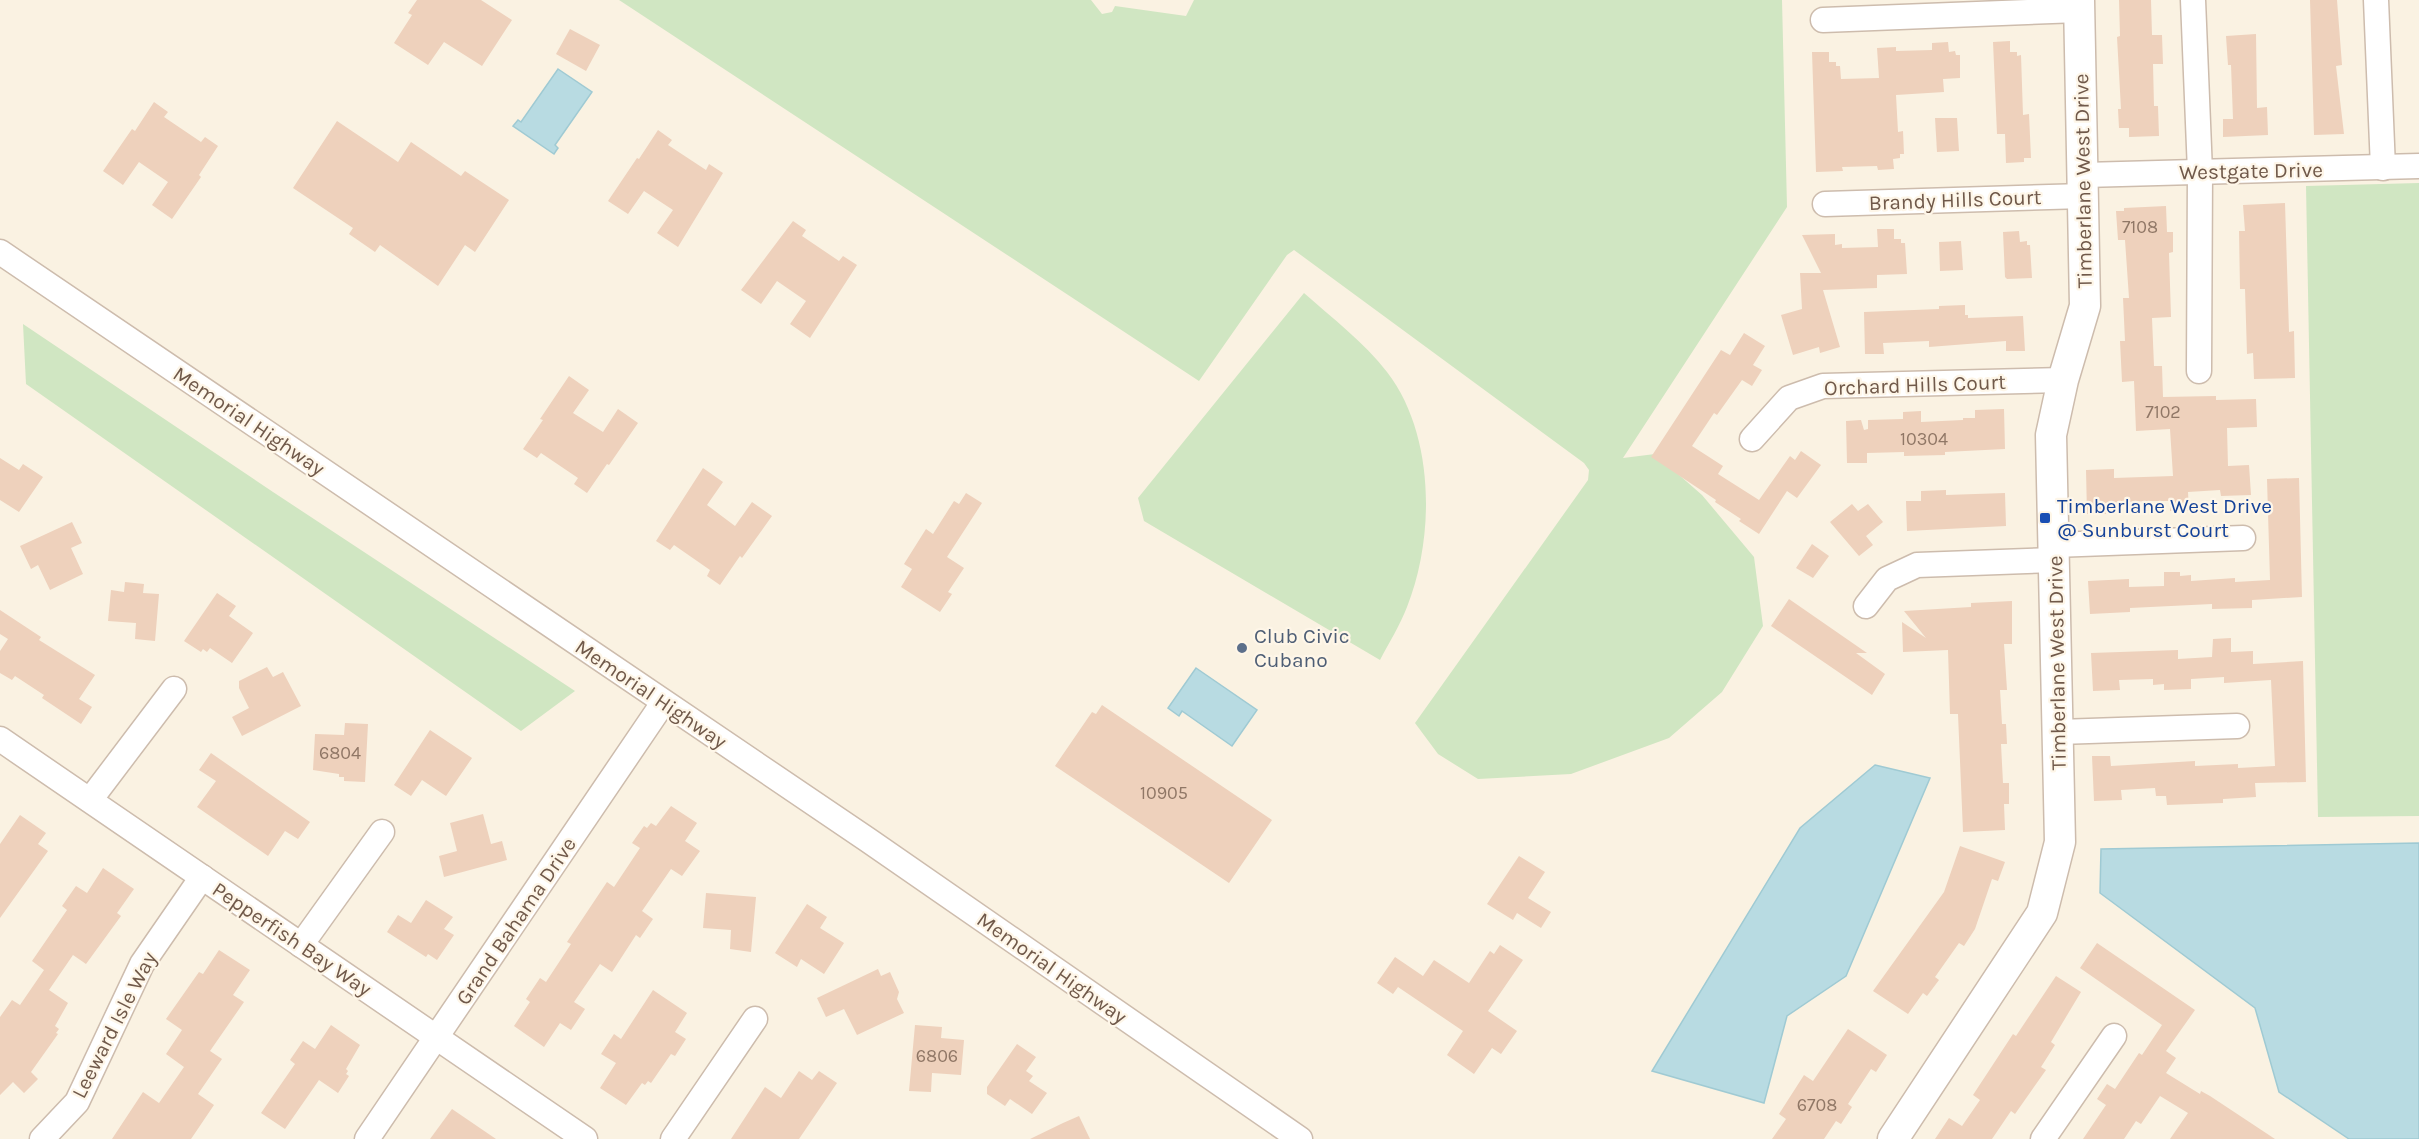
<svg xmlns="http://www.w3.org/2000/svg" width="2419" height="1139" font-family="Karla,sans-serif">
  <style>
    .green { fill: #d0e6c2 }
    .water { fill: #b8dbe2; stroke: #9fcad3; stroke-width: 1.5 }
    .building { fill: #eed1bc }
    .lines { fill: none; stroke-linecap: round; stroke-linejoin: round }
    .minor-casing { stroke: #cdbcad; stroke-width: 27 }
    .tertiary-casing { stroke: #cdbcad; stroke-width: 33 }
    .minor { stroke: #fff; stroke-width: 24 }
    .tertiary { stroke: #fff; stroke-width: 30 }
    .transit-dot { fill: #1a4fb4; stroke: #fef6e8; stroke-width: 2 }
    .service-dot { fill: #5c6f8a; stroke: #fef6e8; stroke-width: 2 }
    .labels { text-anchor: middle; stroke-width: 4.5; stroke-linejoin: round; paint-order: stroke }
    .number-label { font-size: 18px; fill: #907766 }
    .street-label { font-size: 21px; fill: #70594a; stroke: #fef6e8 }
    .transit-label { font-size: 21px; fill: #164399; stroke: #fef6e8; text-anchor: start }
    .service-label { font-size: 21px; fill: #4e5e75; stroke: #fef6e8; text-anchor: start }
  </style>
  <rect width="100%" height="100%" fill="#faf2e2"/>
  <g class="green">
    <path d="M619,0H1091L1102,14L1112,12L1115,6L1186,16L1194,0H1782L1787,207L1623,458L1655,454L1702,495L1754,557L1763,626L1722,692L1669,738L1571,774L1478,779L1438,754L1415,723L1588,480L1589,470L1584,463L1294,250L1287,255L1199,381Z"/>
    <path d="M2419,183V816L2318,817L2306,186Z"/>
    <path d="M1304,293C1332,318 1364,342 1387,372C1435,434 1435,537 1407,607C1400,625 1389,643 1380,660L1144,521L1138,498Z"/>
    <path d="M23,324L273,492L575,691L521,731L26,384Z"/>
  </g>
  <g class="water">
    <path d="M558,69L592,92L555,145L558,148L554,154L513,126L518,120L521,122Z"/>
    <path d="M1196,668L1257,710L1232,746L1182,711L1179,716L1168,708Z"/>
    <path d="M1875,765L1930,778L1846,976L1787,1016L1764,1103L1652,1071L1800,828Z"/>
    <path d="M2419,843V1139H2349L2279,1092L2255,1008L2100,893L2101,849Z"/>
  </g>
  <g class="building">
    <path d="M417,0H481L512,20L482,66L444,42L428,65L394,43L412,15L408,13Z"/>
    <path d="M2119,0H2151L2152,35H2162L2163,64H2153L2154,106H2158L2159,136L2129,137V128H2119L2118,109H2121L2117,37L2120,36Z"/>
    <path d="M2310,0H2337L2342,65L2336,66L2344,134L2314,135Z"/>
    <path d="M570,29L600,45L586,71L556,54Z"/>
    <path d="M2256,34L2257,108L2267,107L2268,135L2223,137V119H2233L2231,65H2228L2226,36Z"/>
    <path d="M2010,41V52H2017V56L2021,55L2023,115L2029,114L2031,158H2024V162L2006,163L2005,134H1997L1993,42Z"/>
    <path d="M1948,42L1949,52L1955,51L1956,55H1960V78L1943,79L1944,92L1896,95L1898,132L1903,131L1904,154H1900V158L1893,159L1894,169L1878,170L1877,166L1842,167L1843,171L1816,172L1812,52H1829V62H1836V66H1840L1841,79L1879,78L1877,48L1896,47V51L1932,50V43Z"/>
    <path d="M154,102L168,112L164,117L201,142L205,137L218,146L199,175L201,177L172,219L152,205L168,182L139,162L123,185L103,171L132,129L135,131Z"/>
    <path d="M1935,118H1957L1959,151L1937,152Z"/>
    <path d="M337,121L398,162L411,142L461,176L465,171L509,200L475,252L465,245L438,286L380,245L375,252L349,234L353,228L293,188Z"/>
    <path d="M658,130L672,140L668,145L706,170L709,164L723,173L678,247L657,233L673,210L644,191L628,214L608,201L637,158L639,159Z"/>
    <path d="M2285,203L2289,332L2294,331L2295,378L2254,379L2253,353L2247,354L2245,289H2240L2239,231H2245L2243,205Z"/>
    <path d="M2166,206L2167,232H2173V252L2169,253L2171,317L2152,318L2154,366H2162L2163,397L2216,396V400L2256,399L2257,427L2227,428L2228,466L2249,465L2251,495L2221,496L2220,490L2188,492L2189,511H2170V501H2148L2105,503L2106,514H2087L2086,470L2114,469V478L2173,476L2170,429L2136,431L2134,381L2122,382L2120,341H2125L2123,298H2129L2125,240H2118L2116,211H2124V208Z"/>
    <path d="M793,221L806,230L802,236L839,261L843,256L857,265L810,338L790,324L806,301L777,281L761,304L741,290Z"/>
    <path d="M1877,229H1894V239H1901V243H1905L1907,274L1877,275V288L1823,290L1840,347L1820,353L1819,347L1793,355L1781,315L1802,309L1800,273H1821L1802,235L1835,234V245L1842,244V248L1878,247Z"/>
    <path d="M2019,231L2020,242L2027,241V245H2030L2032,278L2007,279L2005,277L2003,232Z"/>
    <path d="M1961,241L1963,270L1940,271L1939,242Z"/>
    <path d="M1965,305V315H1968V318L2023,316L2025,351H2006V341L1929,347V341L1883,343L1884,354H1865L1864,312L1939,309V306Z"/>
    <path d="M1744,333L1765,346L1753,365L1762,370L1752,386L1742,380L1717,415L1714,413L1692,446L1723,466L1718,474L1759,500L1790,456L1795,460L1801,451L1821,465L1797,498L1787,491L1759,534L1739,521L1741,519L1715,502L1716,500L1651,457L1721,350L1730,355Z"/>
    <path d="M569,376L589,390L573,413L603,432L618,409L638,423L609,465L607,464L587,493L574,484L578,478L541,453L537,458L523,449L543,420L540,419Z"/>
    <path d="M2004,409L2005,449L1945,452V455L1904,456V452L1867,453V463H1847L1846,421L1861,420L1864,430L1868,429V420L1903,419V412L1921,411V422L1963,420V418H1975V410Z"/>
    <path d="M0,458L19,470L23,464L43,477L19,512L0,500Z"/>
    <path d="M703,468L723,482L707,505L735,526L752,502L772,516L742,558L740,556L720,585L707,576L710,570L674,545L670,550L656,541Z"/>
    <path d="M2299,478L2302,597L2252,600V608L2212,609V604L2130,608V612L2090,614L2088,581L2129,579V587L2164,586V572H2180V576L2191,575V581L2235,578V582L2270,580L2267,479Z"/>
    <path d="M1946,490V495L2005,493L2006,526L1907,531L1906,501H1921V491Z"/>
    <path d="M966,493L982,503L947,557L964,568L948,592L952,594L940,612L901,587L912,569L904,564L926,529L933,534L954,501L959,504Z"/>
    <path d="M1852,504L1858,511L1868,504L1883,522L1866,536L1873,545L1859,556L1830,522Z"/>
    <path d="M72,522L82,543L71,548L83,574L50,590L38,565L31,569L20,546Z"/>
    <path d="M1812,544L1829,556L1813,578L1796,568Z"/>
    <path d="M125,582L144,584L143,593L159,594L155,641L135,639L136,623L108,621L111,590L124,592Z"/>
    <path d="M217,593L236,606L229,616L253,633L232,663L210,648L207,652L203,649L201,652L184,641Z"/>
    <path d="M1789,599L1867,653H1856L1885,674L1872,695L1771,626Z"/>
    <path d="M2012,601V644H2004L2007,690H2000L2002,724H2006L2007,744H2001L2003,783H2009V804H2004L2005,830L1963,832L1958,714H1950L1948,650L1903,652L1902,622L1926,638L1904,611L1971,607V603Z"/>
    <path d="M0,610L41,637L39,640L95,675L79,699L92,707L81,724L42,698L44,695L15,676L12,680L0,673V651L8,639L0,634Z"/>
    <path d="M2231,638V652L2253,651V664L2303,661L2306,782L2255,783L2256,797L2223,799V803L2167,805L2166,796H2156L2155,788L2121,790L2122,800L2094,801L2092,756H2110L2111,766L2195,761V766L2238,764V768L2275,766L2271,680L2224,683V677L2191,679V689L2164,690V684L2153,685V679L2119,680L2120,690L2093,691L2091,653L2178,650V659L2212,657L2213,639Z"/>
    <path d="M267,667L273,677L283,672L301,706L242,736L232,717L249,708L239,688V681Z"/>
    <path d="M1102,705L1272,820L1229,883L1055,766L1092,712L1096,714Z"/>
    <path d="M345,723L368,724L365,782L344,781V777H339V774L313,770L315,734L344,735Z"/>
    <path d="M430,730L472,758L446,796L422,780L411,796L394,785Z"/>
    <path d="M211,753L310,822L298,839L285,831L268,856L197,807L216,781L199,770Z"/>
    <path d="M671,806L697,823L685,841L700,851L682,876L671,869L642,911L653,919L640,938L636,935L612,972L600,964L574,1002L585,1009L571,1030L560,1023L544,1047L514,1026L530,1002L526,999L540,978L546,982L571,944L567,942L607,882L614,887L640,848L632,843L644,826L647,828L651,823L656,826Z"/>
    <path d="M483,814L491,844L502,841L507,860L444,877L439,856L457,851L450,823Z"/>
    <path d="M20,815L46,833L38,844L48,851L0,918V844Z"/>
    <path d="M1960,846L2005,862L1998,881L1992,879L1975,929L1964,946L1959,943L1935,977L1939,980L1927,996L1923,993L1908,1014L1873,991L1944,892Z"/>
    <path d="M1519,856L1545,872L1528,898L1551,912L1541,928L1517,913L1513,920L1487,904Z"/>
    <path d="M103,868L134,889L117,913L121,916L86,964L73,955L49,990L68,1003L55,1026L59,1029L56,1033L58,1034L31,1072L38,1079L24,1093L13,1082L0,1095V1017L12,1000L20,1005L44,970L32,961L67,910L62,906L76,886L87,893Z"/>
    <path d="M706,893L756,897L751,952L730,949L731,930L703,928Z"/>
    <path d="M426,900L453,917L444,929L454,935L437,960L428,954L426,957L387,932L398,915L411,923Z"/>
    <path d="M807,904L827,917L820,928L844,943L824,974L801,959L797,967L775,953Z"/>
    <path d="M2097,943L2195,1010L2166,1051L2176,1058L2166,1073L2200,1094L2201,1091L2210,1096L2275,1139H2170L2188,1113L2160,1096L2141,1124L2136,1121L2124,1139H2083L2106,1105L2097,1099L2107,1084L2115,1089L2139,1053L2142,1055L2162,1025L2080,968Z"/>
    <path d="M1500,945L1523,960L1488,1011L1517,1031L1501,1054L1492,1048L1474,1074L1447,1055L1463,1031L1398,987L1393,994L1377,983L1395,957L1423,976L1434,960L1469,983L1490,951L1494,954Z"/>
    <path d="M219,950L250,970L233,995L244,1002L210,1051L222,1059L198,1094L214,1105L191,1139H112L143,1092L159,1103L184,1067L166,1054L182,1030L166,1019L199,972L203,974Z"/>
    <path d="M878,969L881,976L890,972L899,992L897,999L904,1013L857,1035L844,1009L826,1017L817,998Z"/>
    <path d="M2056,976L2081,992L2051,1042L2055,1045L2041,1067L2046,1070L2015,1114L2011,1111L1992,1139H1935L1949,1118L1962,1126L1980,1100L1973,1095L2013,1034L2016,1036Z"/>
    <path d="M653,990L687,1013L675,1032L686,1039L675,1056L671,1054L651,1083L648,1081L645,1085L642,1083L626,1105L600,1088L616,1063L601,1054L614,1034L621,1039Z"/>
    <path d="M331,1025L360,1045L346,1069L348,1071L346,1074L349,1076L338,1093L319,1080L285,1129L261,1113L295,1064L290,1060L303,1041L315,1049Z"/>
    <path d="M915,1025L942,1027L941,1038L964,1040L961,1075L932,1073L931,1092L909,1091Z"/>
    <path d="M1848,1029L1887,1055L1876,1072L1871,1069L1848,1104L1852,1107L1841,1124L1836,1121L1824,1139H1772L1786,1119L1779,1114L1804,1075L1813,1081Z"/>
    <path d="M1017,1044L1036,1057L1026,1071L1033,1076L1029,1081L1047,1093L1032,1114L1010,1099L1005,1106L987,1094V1087Z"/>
    <path d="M799,1071L812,1080L819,1071L837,1083L799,1139H731L765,1087L781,1098Z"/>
    <path d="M452,1109L496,1139H430Z"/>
    <path d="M1079,1116L1090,1139H1030L1063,1123Z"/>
  </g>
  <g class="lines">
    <g class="minor-casing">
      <g id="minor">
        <path d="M2193,0L2200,172L2199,371"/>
        <path d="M2376,0L2383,168"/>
        <path d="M1823,20L2079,10"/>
        <path d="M2084,175L2419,166"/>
        <path d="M1825,204L2084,196"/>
        <path d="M0,252L868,840L1300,1139"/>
        <path d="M1752,439L1789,398L1823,386L2063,380"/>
        <path d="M2054,545L2243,538"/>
        <path d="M1866,606L1887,579L1917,565L2055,560"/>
        <path d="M2059,732L2237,726"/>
        <path d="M0,739L585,1139"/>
        <path d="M90,800L174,689"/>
        <path d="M301,945L382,832"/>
        <path d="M42,1139L77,1102L142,964L202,877"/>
        <path d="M367,1139L663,703"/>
        <path d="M673,1139L755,1019"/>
        <path d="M2043,1139L2114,1036"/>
      </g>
    </g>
    <g class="tertiary-casing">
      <path id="tertiary" d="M1893,1139L2042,913L2060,842L2051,435L2063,380L2085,306L2079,0"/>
    </g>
    <use href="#minor" class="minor"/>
    <use href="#tertiary" class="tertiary"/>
  </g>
  <rect class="transit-dot" x="2039" y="512" width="12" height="12" rx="3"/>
  <circle class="service-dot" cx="1242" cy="648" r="6"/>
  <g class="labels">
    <g class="number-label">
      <text x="2140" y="233">7108</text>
      <text x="2163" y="418">7102</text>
      <text x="1924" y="445">10304</text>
      <text x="340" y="759">6804</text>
      <text x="1164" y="799">10905</text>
      <text x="937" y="1062">6806</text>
      <text x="1817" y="1111">6708</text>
    </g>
    <g class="street-label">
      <text transform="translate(2251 171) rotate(-1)" y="7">Westgate Drive</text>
      <text transform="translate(2083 181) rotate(-91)" y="7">Timberlane West Drive</text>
      <text transform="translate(1955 200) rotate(-2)" y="7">Brandy Hills Court</text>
      <text transform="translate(1915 385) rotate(-2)" y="7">Orchard Hills Court</text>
      <text transform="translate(249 421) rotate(34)" y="7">Memorial Highway</text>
      <text transform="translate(2057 663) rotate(-91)" y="7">Timberlane West Drive</text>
      <text transform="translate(651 694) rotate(34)" y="7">Memorial Highway</text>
      <text transform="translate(516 921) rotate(-56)" y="7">Grand Bahama Drive</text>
      <text transform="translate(292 939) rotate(34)" y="7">Pepperfish Bay Way</text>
      <text transform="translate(1052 968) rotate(35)" y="7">Memorial Highway</text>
      <text transform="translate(114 1025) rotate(-63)" y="7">Leeward Isle Way</text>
    </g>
    <g class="transit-label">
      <text x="2057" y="513">Timberlane West Drive<tspan x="2057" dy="24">@ Sunburst Court</tspan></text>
    </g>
    <g class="service-label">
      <text x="1254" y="643">Club Civic<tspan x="1254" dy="24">Cubano</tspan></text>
    </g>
  </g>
</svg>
